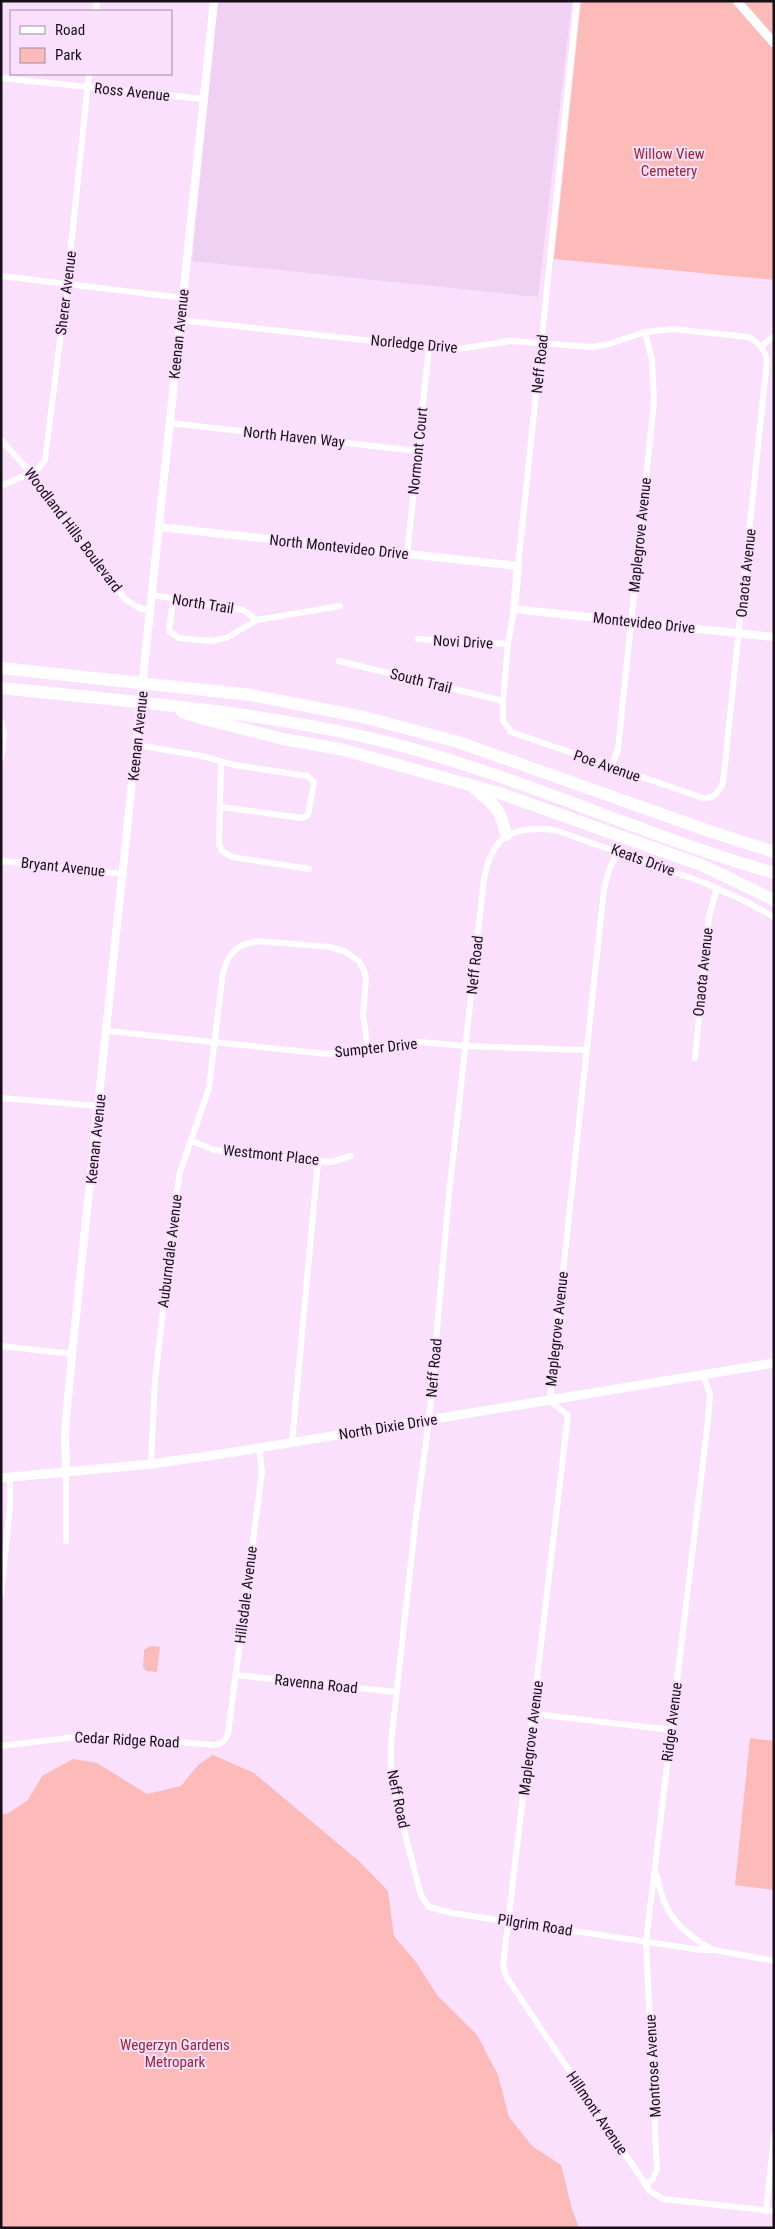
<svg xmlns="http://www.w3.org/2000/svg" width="775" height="2229" font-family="'Roboto Condensed',sans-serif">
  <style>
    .built { fill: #f0d1f4 }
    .green { fill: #fcbbb8 }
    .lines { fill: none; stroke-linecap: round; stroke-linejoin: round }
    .minor { stroke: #fff; stroke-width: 6 }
    .tertiary { stroke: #fff; stroke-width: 8 }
    .secondary { stroke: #fff; stroke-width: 9 }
    .motorway { stroke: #fff; stroke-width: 12 }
    .labels { text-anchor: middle; stroke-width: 4; stroke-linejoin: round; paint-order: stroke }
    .street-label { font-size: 15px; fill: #170f18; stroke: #fae0fd }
    .park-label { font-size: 15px; fill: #99252e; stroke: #fae0fd }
  </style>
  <rect width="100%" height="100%" fill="#fae0fd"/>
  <path class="built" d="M218,1H572L538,297L192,261Z"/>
  <g class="green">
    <path d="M581,1H774V280L554,259Z"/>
    <path d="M150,1646L160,1647L157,1672L146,1671L143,1667L144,1650Z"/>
    <path d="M750,1738L774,1741V1890L735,1885Z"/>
    <path d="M213,1755L254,1773L360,1862L388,1891L394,1936L416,1962L437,1995L477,2035L498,2075L509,2117L532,2146L561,2165L572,2209L579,2228H1V1814H7L28,1800L42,1776L73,1759L97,1763L147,1794L181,1786L198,1765Z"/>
  </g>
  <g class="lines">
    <g class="minor">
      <path d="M96,11L97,1"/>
      <path d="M1,78L204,99"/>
      <path d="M1,276L183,298"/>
      <path d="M180,320L446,349L465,348L511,341L593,347L609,344L645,332L673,329L748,337C759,342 764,349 767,360L723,783C719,792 714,799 703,798L511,732L503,721V701L508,644L514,609"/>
      <path d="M762,346L774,336"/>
      <path d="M170,423L418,451"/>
      <path d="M1,440L31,473L125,599L139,608L150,611"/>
      <path d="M1,486L37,470L45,460L67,284L89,74"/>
      <path d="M407,555L429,347"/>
      <path d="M518,566L577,1"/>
      <path d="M152,595L243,610L257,620L340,606"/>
      <path d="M173,599L169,631L179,638L211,641L226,638L257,620"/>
      <path d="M418,639L508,644"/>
      <path d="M339,661L503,701"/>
      <path d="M1,722L4,734L1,759"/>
      <path d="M137,745L202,756L234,765L308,776L314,782L308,815L302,818L221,807"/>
      <path d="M221,762L219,844L222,851L232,857L309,869"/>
      <path d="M611,767L618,749L654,401L652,360L645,332"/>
      <path d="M618,851L609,870L604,889L552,1375L550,1401L568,1415L503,1966L507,1978L650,2191L663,2199L774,2211"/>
      <path d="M1,861L124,874"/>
      <path d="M774,917L743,900L705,883L555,830C513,825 492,835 484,879L449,1194L429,1420L416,1517L391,1743V1781L421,1895L429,1907L452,1913L701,1950H714L774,1961"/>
      <path d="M108,1031L327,1054L419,1042L466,1046L586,1050"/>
      <path d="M695,1058L709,917L717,888"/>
      <path d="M1,1098L99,1106"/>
      <path d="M192,1141L215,1150L318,1161L330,1162L351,1156"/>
      <path d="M1,1346L72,1354"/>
      <path d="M292,1442L318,1161"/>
      <path d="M151,1464L155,1380L177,1191L180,1172L209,1088L223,972L229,957L235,950L243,945L257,941L330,947L344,951L359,961L364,970L366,978L363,1016L368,1049"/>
      <path d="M66,1472V1541"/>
      <path d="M1,1594L10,1507V1477"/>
      <path d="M236,1675L396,1692"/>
      <path d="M534,1714L672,1730"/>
      <path d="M1,1746L92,1735L215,1745L223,1742L228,1734L262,1472L259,1448"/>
      <path d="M657,1876C664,1914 680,1932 713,1950"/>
      <path d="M645,2185L652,2180L657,2170L646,1942L708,1420L710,1394L703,1375"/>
      <path d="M766,2211L774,2136"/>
    </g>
    <g class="tertiary">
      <path d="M159,527L518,566L514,609L774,637"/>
      <path d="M66,1472L65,1432L72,1354L214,1"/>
    </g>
    <g class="secondary">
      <path d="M737,1L774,43"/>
      <path d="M1,1478L151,1464L222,1454L774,1363"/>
    </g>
    <g class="motorway">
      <path d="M1,668L251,695L363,717L458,742L709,831L774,852"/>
      <path d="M1,688C136,702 271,712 402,746C528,780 648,837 774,873"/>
      <path d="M182,712L204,719L283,739L340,749L499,793L704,866L774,900"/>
      <path d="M474,788C495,806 500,807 506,835"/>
    </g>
  </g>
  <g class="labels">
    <g class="street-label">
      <text transform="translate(132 92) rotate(6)" y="5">Ross Avenue</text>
      <text transform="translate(66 293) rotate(-83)" y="5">Sherer Avenue</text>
      <text transform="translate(179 334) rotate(-84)" y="5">Keenan Avenue</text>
      <text transform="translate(414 344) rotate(5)" y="5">Norledge Drive</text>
      <text transform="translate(540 364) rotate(-84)" y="5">Neff Road</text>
      <text transform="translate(294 437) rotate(6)" y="5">North Haven Way</text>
      <text transform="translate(418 451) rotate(-84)" y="5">Normont Court</text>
      <text transform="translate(73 530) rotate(53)" y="5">Woodland Hills Boulevard</text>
      <text transform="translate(640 535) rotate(-84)" y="5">Maplegrove Avenue</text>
      <text transform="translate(339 547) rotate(6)" y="5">North Montevideo Drive</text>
      <text transform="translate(746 573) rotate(-84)" y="5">Onaota Avenue</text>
      <text transform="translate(203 604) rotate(9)" y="5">North Trail</text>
      <text transform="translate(644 623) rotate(6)" y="5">Montevideo Drive</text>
      <text transform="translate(463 642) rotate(3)" y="5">Novi Drive</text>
      <text transform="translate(421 681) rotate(14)" y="5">South Trail</text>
      <text transform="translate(138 736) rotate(-84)" y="5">Keenan Avenue</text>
      <text transform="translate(607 766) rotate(19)" y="5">Poe Avenue</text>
      <text transform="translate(643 860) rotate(20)" y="5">Keats Drive</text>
      <text transform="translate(63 867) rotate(6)" y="5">Bryant Avenue</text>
      <text transform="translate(475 965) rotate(-84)" y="5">Neff Road</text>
      <text transform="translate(703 972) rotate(-84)" y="5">Onaota Avenue</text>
      <text transform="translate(376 1048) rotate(-6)" y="5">Sumpter Drive</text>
      <text transform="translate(96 1139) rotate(-84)" y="5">Keenan Avenue</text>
      <text transform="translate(271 1155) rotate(6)" y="5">Westmont Place</text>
      <text transform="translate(170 1251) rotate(-83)" y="5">Auburndale Avenue</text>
      <text transform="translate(557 1329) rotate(-84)" y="5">Maplegrove Avenue</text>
      <text transform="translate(434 1368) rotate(-85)" y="5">Neff Road</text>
      <text transform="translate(388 1427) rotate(-9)" y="5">North Dixie Drive</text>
      <text transform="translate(246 1595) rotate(-83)" y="5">Hillsdale Avenue</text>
      <text transform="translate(316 1684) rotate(6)" y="5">Ravenna Road</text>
      <text transform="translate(672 1722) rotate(-83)" y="5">Ridge Avenue</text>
      <text transform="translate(531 1738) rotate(-83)" y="5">Maplegrove Avenue</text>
      <text transform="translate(127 1740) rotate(3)" y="5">Cedar Ridge Road</text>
      <text transform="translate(398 1799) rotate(78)" y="5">Neff Road</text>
      <text transform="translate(535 1925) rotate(9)" y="5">Pilgrim Road</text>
      <text transform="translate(653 2066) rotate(-93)" y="5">Montrose Avenue</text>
      <text transform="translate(597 2113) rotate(56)" y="5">Hillmont Avenue</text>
    </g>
    <g class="park-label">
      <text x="669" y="159">Willow View<tspan x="669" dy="17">Cemetery</tspan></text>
      <text x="175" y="2050">Wegerzyn Gardens<tspan x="175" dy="17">Metropark</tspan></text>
    </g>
  </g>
  <rect width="775" height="2229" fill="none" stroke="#170f18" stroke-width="5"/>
  <rect x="10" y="10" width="162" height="65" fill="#fae0fd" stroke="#9f8ca1"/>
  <rect x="20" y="26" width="25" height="8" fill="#ffffff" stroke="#9f8ca1"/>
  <text x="55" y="35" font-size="15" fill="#170f18">Road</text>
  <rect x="20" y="48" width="25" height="15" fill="#fcbbb8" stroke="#9f8ca1"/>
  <text x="55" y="60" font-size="15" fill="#170f18">Park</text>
</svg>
